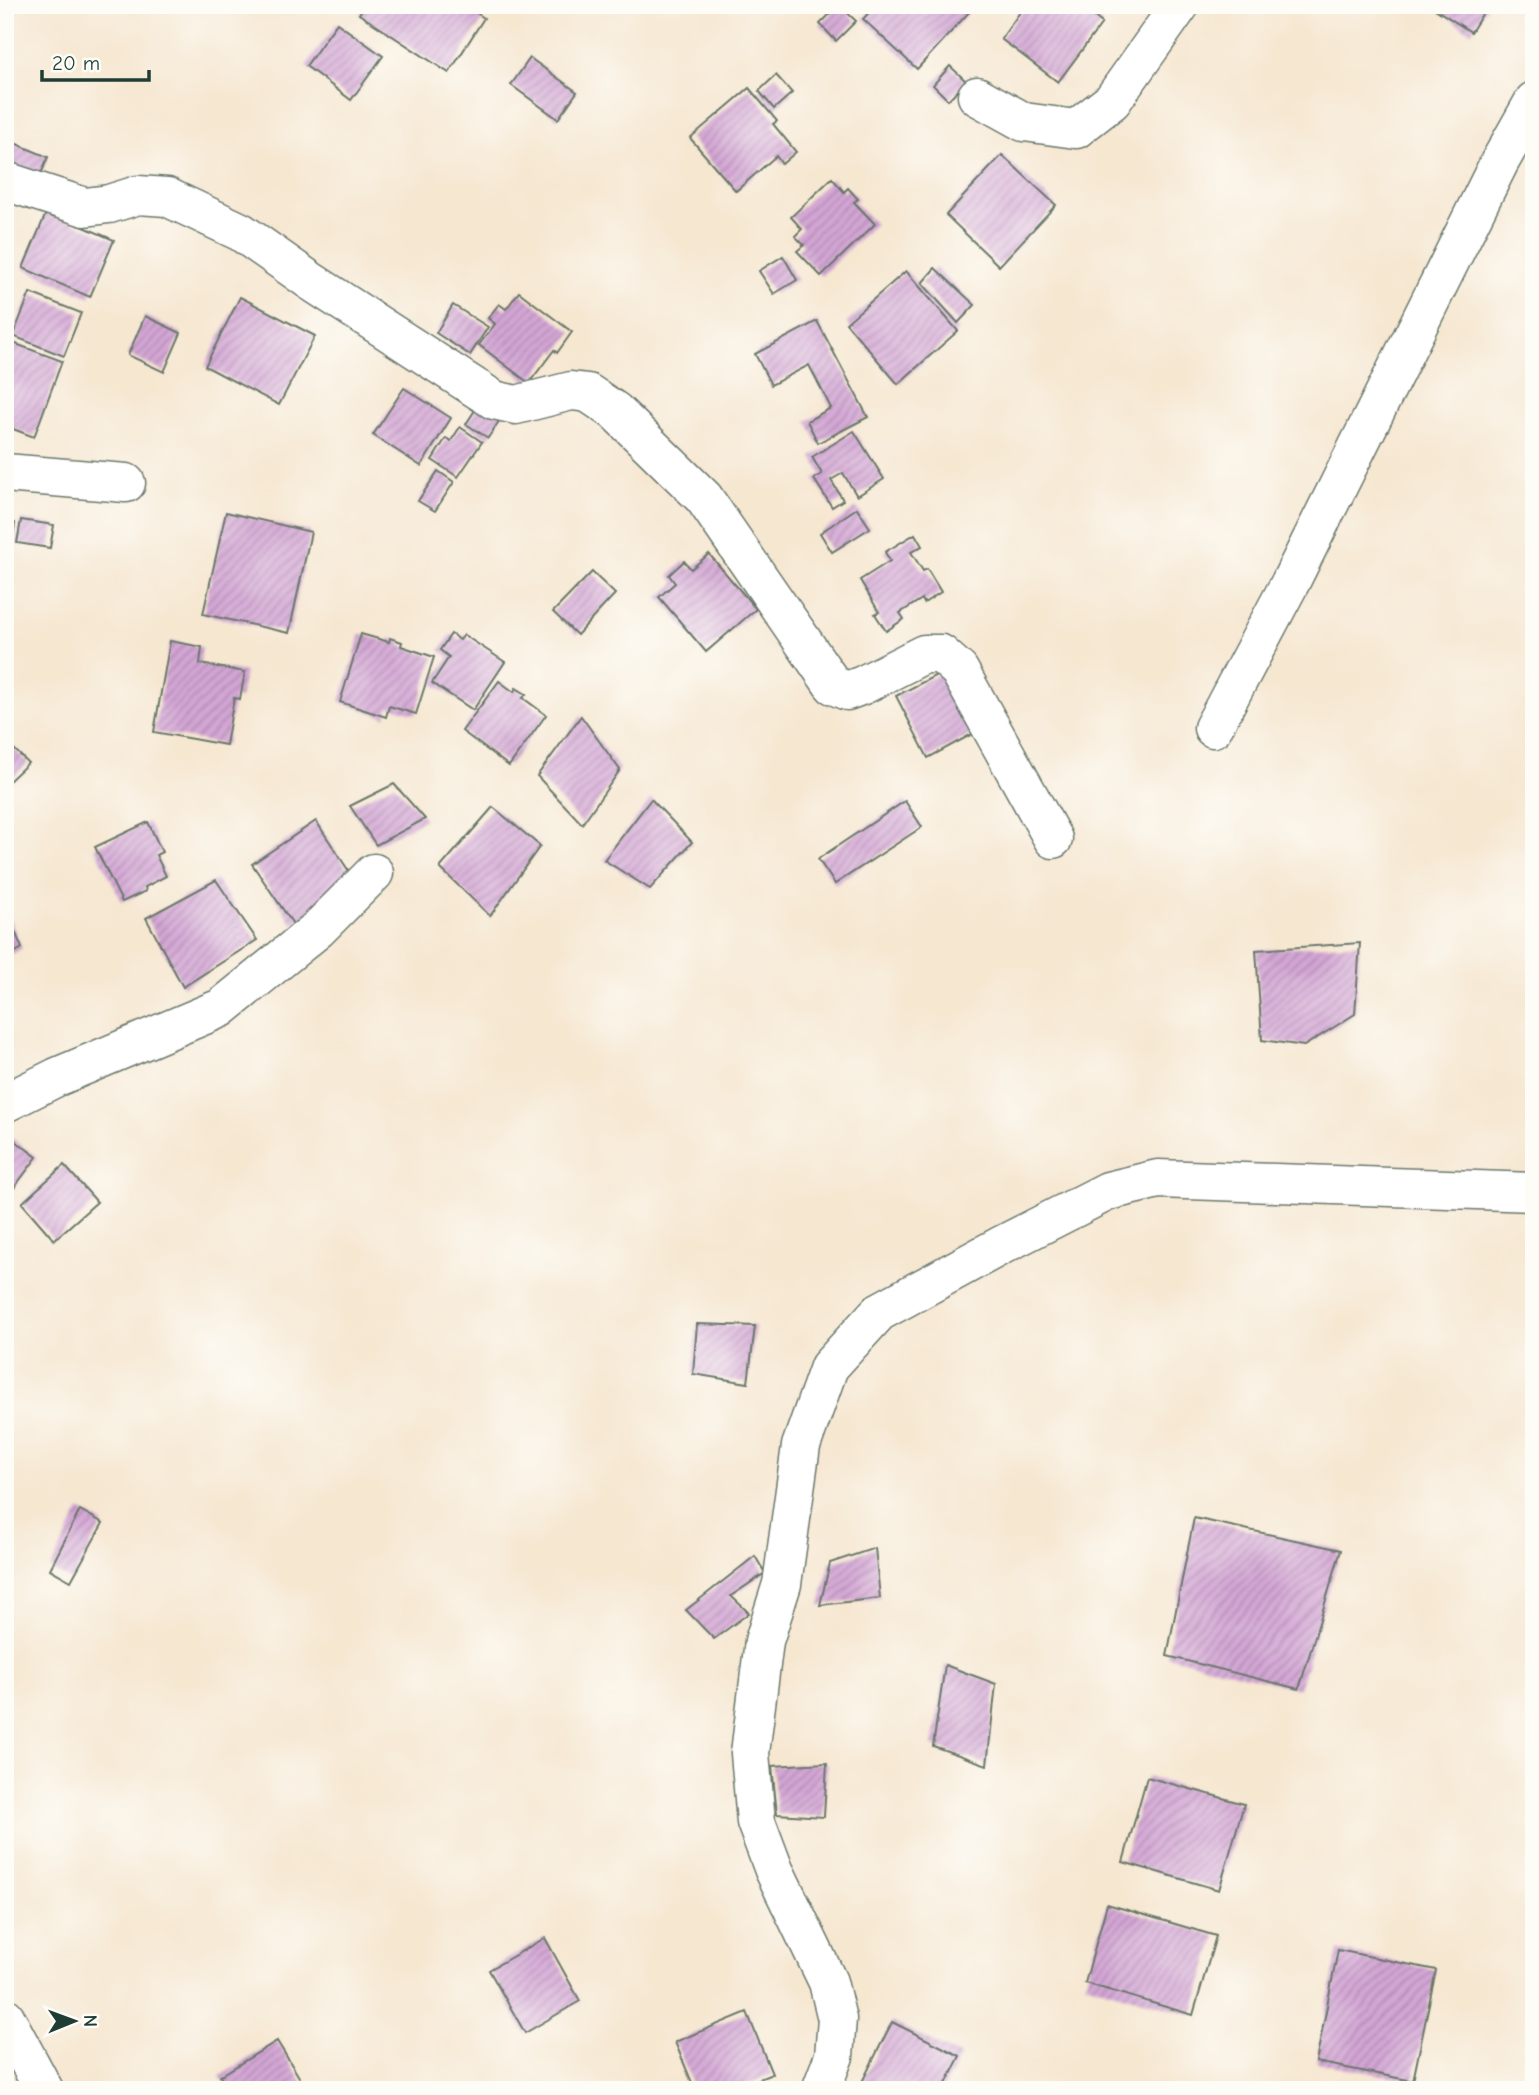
<svg xmlns="http://www.w3.org/2000/svg" width="1539" height="2095" font-family="'Comic Neue',sans-serif">
  <style>
    .building { fill: url(#building-hatch) }
    .lines { fill: none; stroke-linecap: round; stroke-linejoin: round }
    .minor-casing { stroke: #6a786b; stroke-width: 41 }
    .major-casing { stroke: #6a786b; stroke-width: 41 }
    .minor { stroke: #fff; stroke-width: 38 }
    .major { stroke: #fff; stroke-width: 38 }
  </style>
  <defs>
    <pattern id="building-hatch" width="6" height="6" patternUnits="userSpaceOnUse" patternTransform="scale(1.75)"><rect width="6" height="6" fill="#d4a6d5"/><path d="M-1 1l2-2M0 6l6-6M5 7l2-2" fill="none" stroke="#ab88ae"/></pattern>
  </defs>
  <rect width="100%" height="100%" fill="#fdfcf7"/>
  <filter id="ink" filterUnits="userSpaceOnUse"><feTurbulence type="fractalNoise" baseFrequency=".0143" numOctaves="2"/><feDisplacementMap in="SourceGraphic" scale="14" xChannelSelector="R" yChannelSelector="G"/><feConvolveMatrix kernelMatrix="1 2 1 2 8 2 1 2 1" color-interpolation-filters="sRGB"/></filter>
  <filter id="wash" filterUnits="userSpaceOnUse"><feTurbulence type="fractalNoise" baseFrequency=".00686" numOctaves="4" result="noise"/><feDisplacementMap in="SourceGraphic" scale="28" xChannelSelector="R" yChannelSelector="G"/><feGaussianBlur stdDeviation="1.57" result="paint"/><feColorMatrix in="noise" values="0 0 0 0 0 0 0 0 0 0 0 0 0 0 0 0 0 1.4 0 .05"/><feComposite in="paint" operator="in"/></filter>
  <g filter="url(#wash)">
    <rect width="100%" height="100%" fill="#f6e7d1"/>
    <g id="blocks">
      <g class="building">
        <path d="M365,5H465L484,18L449,73L359,14Z"/>
        <path d="M839,5L856,21L836,41L820,24Z"/>
        <path d="M876,5H966L971,10L917,69L863,19Z"/>
        <path d="M1025,5H1080L1102,23L1058,82L1001,39Z"/>
        <path d="M1429,5H1488L1471,32Z"/>
        <path d="M337,23L383,56L351,100L306,66Z"/>
        <path d="M530,58L577,92L558,119L511,85Z"/>
        <path d="M950,66L966,81L948,100L933,85Z"/>
        <path d="M776,75L792,93L774,109L759,91Z"/>
        <path d="M749,88L777,121L773,124L796,152L782,164L776,156L736,191L690,138Z"/>
        <path d="M12,142L48,157L39,179L5,164V158Z"/>
        <path d="M1002,155L1056,205L999,266L946,215Z"/>
        <path d="M832,178L844,192L848,188L858,199L854,202L875,224L821,276L797,251L804,245L795,236L802,229L791,217Z"/>
        <path d="M47,211L114,240L90,297L23,268Z"/>
        <path d="M783,256L797,280L774,294L759,271Z"/>
        <path d="M935,268L975,305L958,323L922,283Z"/>
        <path d="M906,271L958,331L898,384L846,323Z"/>
        <path d="M519,292L572,332L557,353L554,350L529,383L479,345L495,324L488,318L499,304L506,309Z"/>
        <path d="M30,293L81,313L64,356L13,336Z"/>
        <path d="M240,297L315,336L279,405L205,366Z"/>
        <path d="M453,305L488,327L470,355L436,333Z"/>
        <path d="M145,316L181,333L164,372L128,355Z"/>
        <path d="M817,321L868,417L818,443L807,421L831,408L809,365L771,385L755,354Z"/>
        <path d="M5,340L62,361L34,437L5,426Z"/>
        <path d="M404,388L451,418L421,466L373,435Z"/>
        <path d="M481,401L503,415L488,438L466,424Z"/>
        <path d="M460,427L482,442L458,477L432,460L446,438L451,441Z"/>
        <path d="M854,431L884,479L857,496L843,473L831,480L843,500L832,507L814,479L822,474L812,457Z"/>
        <path d="M438,471L454,482L435,511L418,501Z"/>
        <path d="M857,508L870,528L832,552L820,533Z"/>
        <path d="M226,512L311,532L289,633L203,614Z"/>
        <path d="M21,520L54,525L50,548L17,543Z"/>
        <path d="M5,521L15,523L7,582H5Z"/>
        <path d="M915,534L922,546L911,552L923,571L927,569L941,592L924,603L922,599L900,613L904,619L886,631L875,614L879,612L860,580L890,561L885,552Z"/>
        <path d="M709,554L756,609L706,652L659,597L675,583L669,575L684,561L691,569Z"/>
        <path d="M592,572L615,594L577,635L553,612Z"/>
        <path d="M361,634L389,642L390,638L402,642L401,646L434,657L416,714L389,706L386,717L340,702Z"/>
        <path d="M451,634L460,640L464,635L505,662L473,710L432,683L449,657L440,650Z"/>
        <path d="M170,641L202,647L200,664L245,672L240,699L234,698L226,745L154,732Z"/>
        <path d="M944,671L976,732L928,758L896,696Z"/>
        <path d="M499,681L514,692L516,688L526,694L523,698L546,715L509,766L462,731Z"/>
        <path d="M581,716L620,770L582,824L537,776Z"/>
        <path d="M5,740L28,763L5,785Z"/>
        <path d="M394,784L425,819L376,845L350,806Z"/>
        <path d="M651,799L692,842L650,889L604,860Z"/>
        <path d="M905,801L922,827L835,884L818,859Z"/>
        <path d="M493,807L540,846L490,916L440,868Z"/>
        <path d="M316,821L356,882L293,924L252,864Z"/>
        <path d="M148,822L162,852L156,855L166,876L145,887L146,891L122,902L95,847Z"/>
        <path d="M216,880L257,940L183,987L146,918Z"/>
        <path d="M8,915L22,948L5,958V917Z"/>
        <path d="M1360,943L1355,1014L1304,1046L1262,1040L1256,950Z"/>
        <path d="M5,1133L37,1157L10,1193L5,1189Z"/>
        <path d="M64,1165L97,1202L54,1240L22,1203Z"/>
        <path d="M697,1324L755,1326L748,1383L693,1374Z"/>
        <path d="M80,1510L103,1523L71,1581L50,1569Z"/>
        <path d="M1194,1518L1341,1550L1299,1689L1167,1656Z"/>
        <path d="M875,1548L880,1598L820,1605L830,1563Z"/>
        <path d="M755,1556L765,1573L731,1596L749,1613L714,1639L686,1610Z"/>
        <path d="M945,1665L996,1684L987,1765L933,1746Z"/>
        <path d="M827,1763L824,1817L777,1814L772,1766Z"/>
        <path d="M1147,1777L1244,1804L1219,1890L1123,1862Z"/>
        <path d="M1107,1904L1216,1936L1193,2015L1085,1983Z"/>
        <path d="M545,1938L580,2001L525,2033L489,1970Z"/>
        <path d="M1338,1950L1436,1970L1413,2081L1316,2062Z"/>
        <path d="M747,2012L772,2074L732,2090H695L675,2042Z"/>
        <path d="M892,2022L960,2056L943,2090H858Z"/>
        <path d="M277,2041L307,2090H228L220,2076Z"/>
      </g>
    </g>
  </g>
  <g filter="url(#ink)">
    <use href="#blocks" fill-opacity="0" stroke="#6a786b" stroke-width="2"/>
    <g class="lines">
      <g class="minor-casing">
        <g id="minor">
          <path d="M977,96L1024,122L1076,129L1112,101L1180,5"/>
          <path d="M5,181L85,207L109,204L138,195L167,197L241,232L312,282L494,400L516,405L571,391L588,393L615,411L704,498L833,685L847,691L863,685L924,654H941L959,670L1053,839"/>
          <path d="M5,473L126,483"/>
          <path d="M1213,728L1290,583L1499,163L1534,101"/>
          <path d="M5,1103L57,1077L221,1008L318,929L374,873"/>
          <path d="M821,2090L834,2056L837,2019L828,1982L774,1870L756,1822L750,1753L764,1641L782,1584L801,1446L829,1367L879,1312L1002,1245L1108,1191L1158,1179L1534,1192"/>
        </g>
      </g>
      <g class="major-casing">
        <path id="major" d="M5,2017L44,2090"/>
      </g>
      <use href="#minor" class="minor"/>
      <use href="#major" class="major"/>
    </g>
  </g>
  <rect width="1539" height="2095" fill="none" stroke="#fdfcf7" stroke-width="28"/>
  <g transform="translate(74 2021) rotate(89)" stroke="#fdfcf7" stroke-width="5" paint-order="stroke">
  <path d="M0-5L12 26L0 18L-12 26Z" fill="#1f3d34"/>
  <text y="-10" font-size="19" font-weight="bold" text-anchor="middle" fill="#1f3d34">N</text>
  </g>
  <path d="M42 70v10h107v-10" fill="none" stroke="#1f3d34" stroke-width="3.5"/>
  <text x="52" y="70" font-size="21" fill="#1f3d34" stroke="#fdfcf7" stroke-width="5" paint-order="stroke">20 m</text>
</svg>
